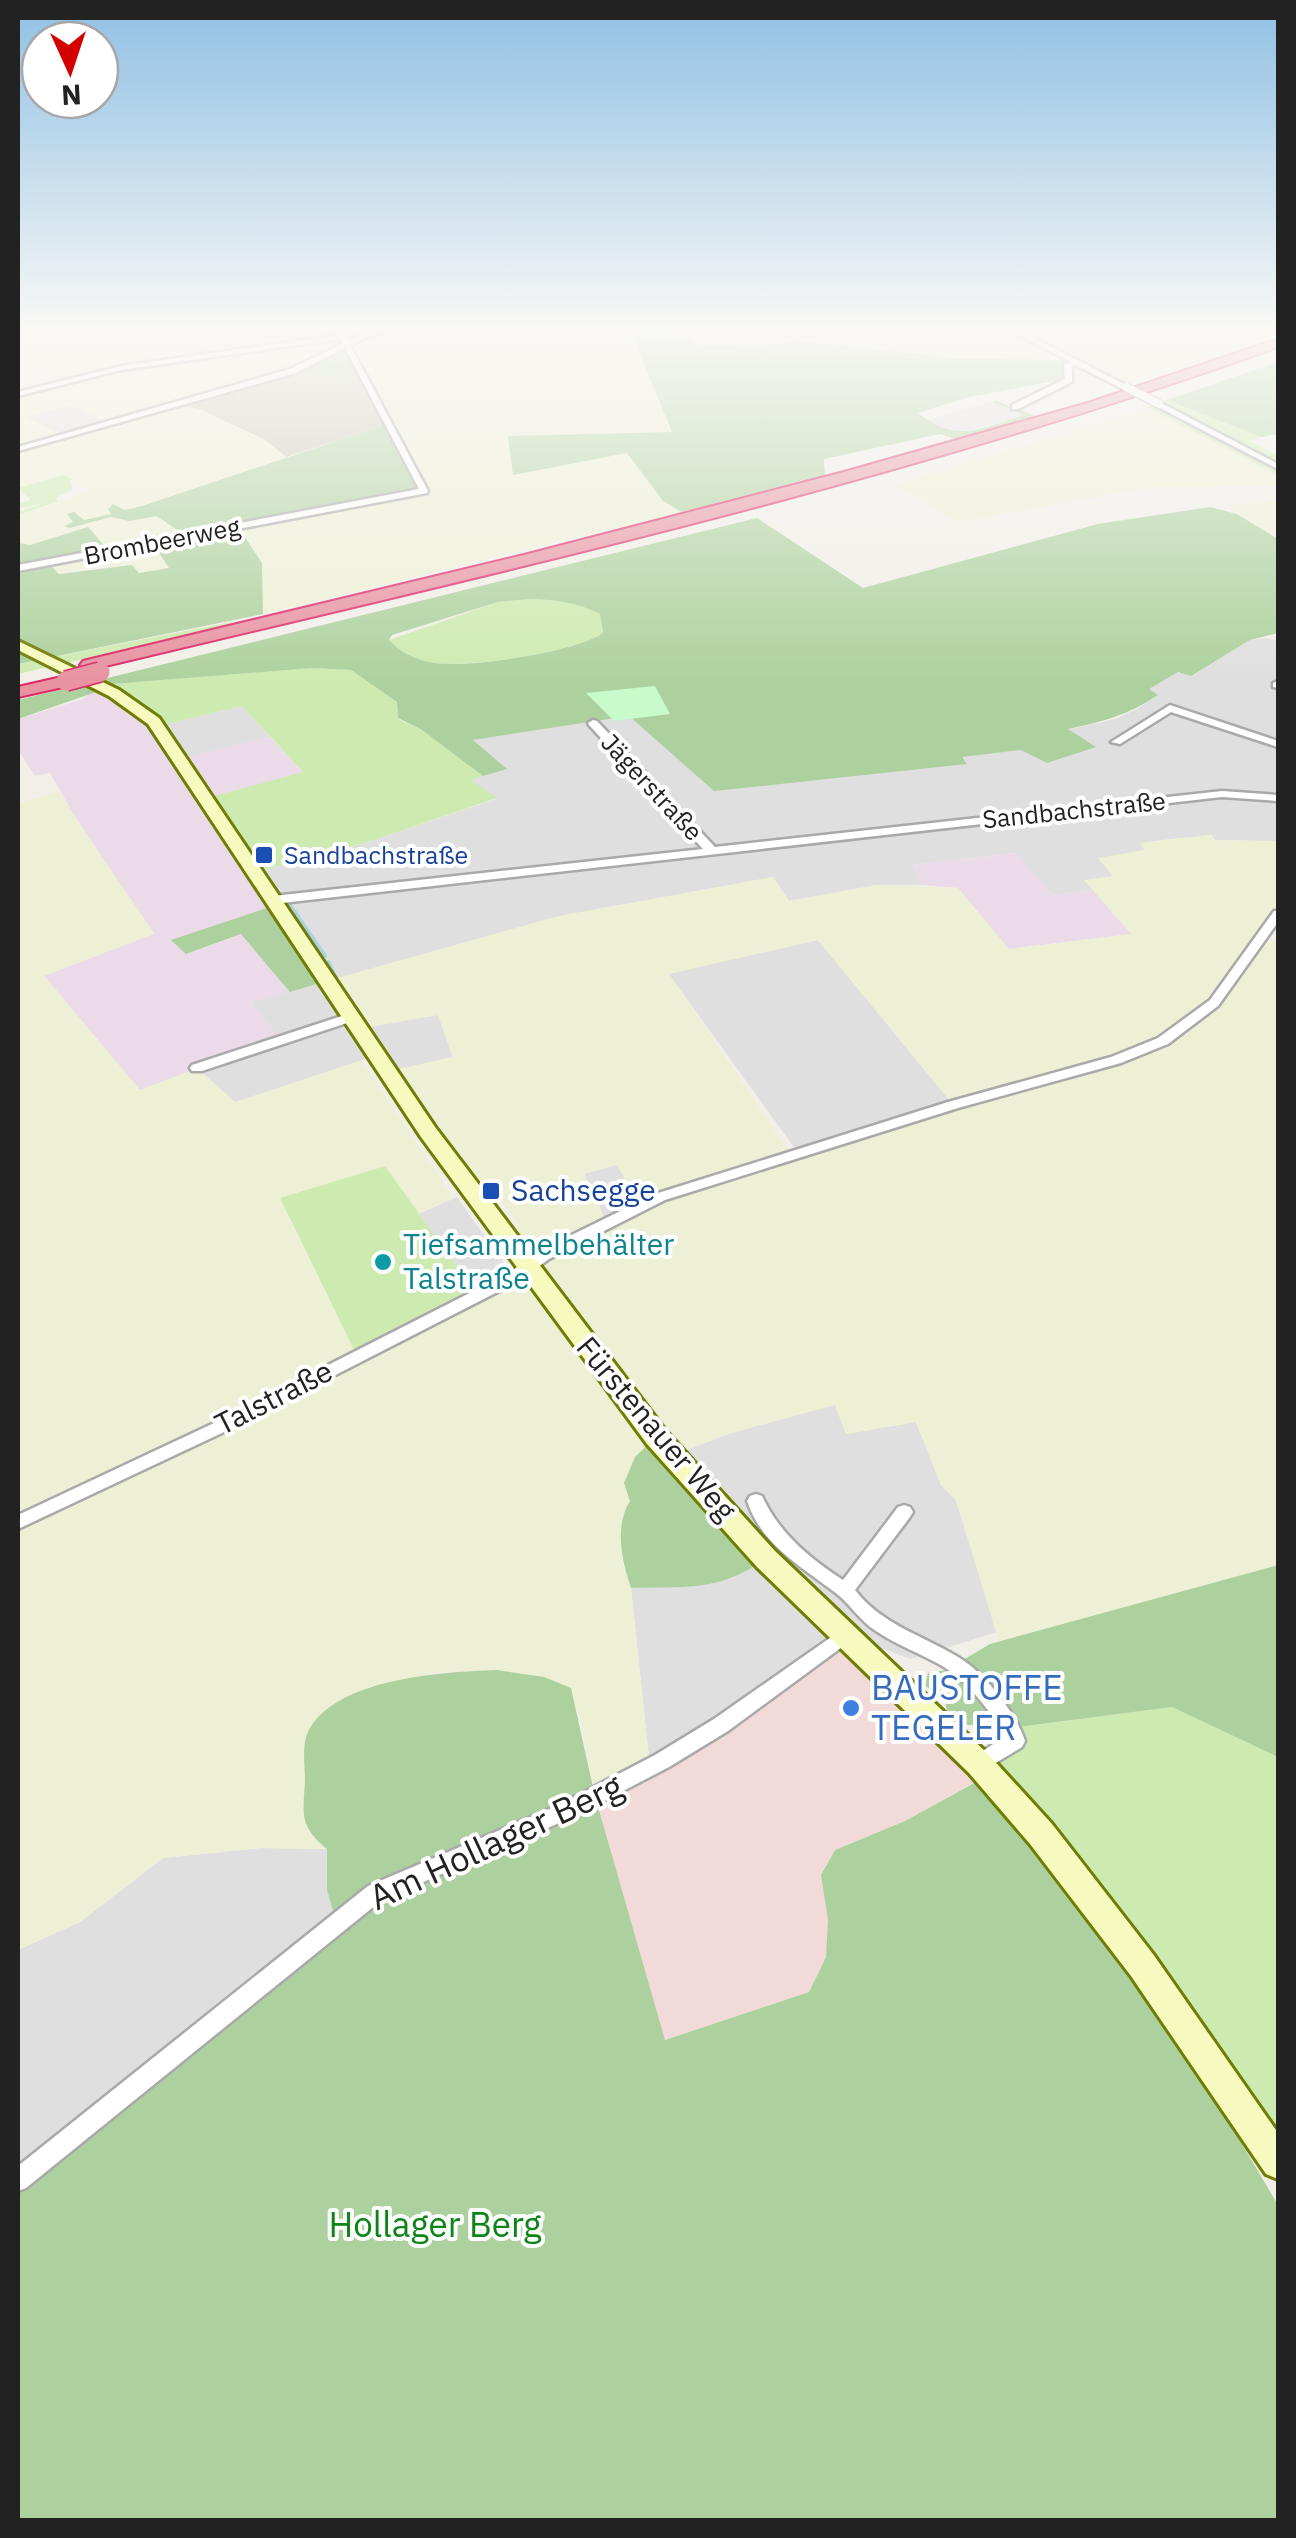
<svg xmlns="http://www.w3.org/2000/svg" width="1296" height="2538" font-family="'IBM Plex Sans',sans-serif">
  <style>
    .residential { fill: #e0dfdf }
    .commercial { fill: #f2dad9 }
    .industrial { fill: #ebdbe8 }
    .construction { fill: #c7c7b4 }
    .farmland { fill: #eef0d5; fill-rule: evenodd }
    .grass { fill: #cdebb0 }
    .forest { fill: #add19e; fill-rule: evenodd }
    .park { fill: #c8facc }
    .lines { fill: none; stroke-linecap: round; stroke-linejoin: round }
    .stream { stroke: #aad3df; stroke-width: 4 }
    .street-casing { stroke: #a9a9a9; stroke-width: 5 }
    .secondary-casing { stroke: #707d05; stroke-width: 6 }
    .highway-casing { stroke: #dc2a67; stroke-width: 4 }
    .street { fill: #fff; fill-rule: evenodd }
    .secondary { fill: #f7fabf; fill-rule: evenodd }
    .highway { fill: #e892a2; fill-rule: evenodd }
    .street-bridge-casing { stroke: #a9a9a9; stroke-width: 10; stroke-linecap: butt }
    .highway-bridge-casing { stroke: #dc2a67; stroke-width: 22; stroke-linecap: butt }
    .street-bridge { stroke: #fff; stroke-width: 8 }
    .highway-bridge { stroke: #e892a2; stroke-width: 19 }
    .transit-dot { fill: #1a4fb4; stroke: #fff; stroke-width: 4 }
    .culture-dot { fill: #0f9aa8; stroke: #fff; stroke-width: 4 }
    .shop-dot { fill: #3f7fe0; stroke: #fff; stroke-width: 4 }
    .labels { text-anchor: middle; stroke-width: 8; stroke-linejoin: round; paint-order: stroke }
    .far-street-label { font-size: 25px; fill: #222; stroke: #fff }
    .far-transit-label { font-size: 25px; fill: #164399; stroke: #fff; text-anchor: start }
    .transit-label { font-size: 30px; fill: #164399; stroke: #fff; text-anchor: start }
    .culture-label { font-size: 30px; fill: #0d838f; stroke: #fff; text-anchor: start }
    .street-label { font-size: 30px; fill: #222; stroke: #fff }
    .near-shop-label { font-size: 35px; fill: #366cbe; stroke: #fff; text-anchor: start }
    .near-street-label { font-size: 35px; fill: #222; stroke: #fff }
    .near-park-label { font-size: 35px; fill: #0c8416; stroke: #fff }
  </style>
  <rect width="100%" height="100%" fill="#f2efe9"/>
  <g class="residential">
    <path d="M991,402L1027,415L962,432L941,431L927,420Z"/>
    <path d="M70,405L109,423L64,436L26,417Z"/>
    <path d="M1266,638L1278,641V841L1215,840L1211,835L1141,843L1146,850L1099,859L1114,876L1085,881L1093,890L1052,895L1016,853L912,865L922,885H877L789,901L773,877L560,916L327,981L359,1028L438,1015L453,1057L395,1070L383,1053L235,1103L197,1068L279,1038L251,1003L255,872L368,842L496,799L470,780L506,769L471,740L629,716L967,763L961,757L1021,749L1047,763L1094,747L1066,730L1115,719L1139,708L1157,696L1148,689L1178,672L1191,676L1250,640Z"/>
    <path d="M242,706L270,737L181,759L158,726Z"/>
    <path d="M818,940L951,1102L796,1150L668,973Z"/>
    <path d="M617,1165L643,1204L606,1222L584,1173Z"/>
    <path d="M457,1197L514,1277L476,1293L418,1214Z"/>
    <path d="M835,1404L846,1434L916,1422L941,1485L956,1500L997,1632L911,1659L883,1649L857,1627L785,1680L650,1768L631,1588H644L671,1456L731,1433Z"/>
    <path d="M261,1848L327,1849V1890L337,1925L18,2180V1950L80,1922L163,1858Z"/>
  </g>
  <path class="commercial" d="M847,1634L989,1774L905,1821L835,1850L821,1875L829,1920L826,1957L809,1992L665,2040L595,1796Z"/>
  <g class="industrial">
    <path d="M99,685L154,721L181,758L270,737L304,773L207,799L276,905L187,954L242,934L290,992L251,1003L280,1038L140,1090L43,975L154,933L80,826L50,773L35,776L18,750V719L83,699Z"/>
    <path d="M1017,853L1052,895L1093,890L1132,934L1008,949L958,888L922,885L911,865Z"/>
  </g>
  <path class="construction" d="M293,371L364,380L387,424L286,457L265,440L199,409L185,407L60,442L19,448Z"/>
  <g class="farmland">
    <path d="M18,327H129L36,340L40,342L143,327H334L339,337L337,327H629L672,432L509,436L513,475L627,453L663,501L681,512L263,614L262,563L237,526L423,491L350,352L109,423L70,405L27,417L64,436L25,448L60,442L185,407L199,409L265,440L286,457L144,506L188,538L171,568L139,573L132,565L98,566L59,574L47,562L88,528L30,546L18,543V515L89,491L64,475L18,488V394L69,380L18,363Z"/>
    <path d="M683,327H1003L1066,359H961L789,340L781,344L705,345Z"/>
    <path d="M1010,327H1162L1241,347L1187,367L1126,383Z"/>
    <path d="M1148,408L1278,475V486L1153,487L958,522L895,485Z"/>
    <path d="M1278,501V537L1226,506L1276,501Z"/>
    <path d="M59,792L154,934L44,976L140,1090L197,1068L235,1102L362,1060L454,1198L418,1214L385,1166L286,1213L357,1356L279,1398L522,1279L648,1427L518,1230L517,1222L486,1182L473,1176L399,1069L453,1057L438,1015L359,1029L327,981L559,916L773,877L789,901L877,885L958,888L1009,949L1131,934L1084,880L1113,876L1098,858L1145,850L1140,843L1170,839L1212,835L1215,840L1278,841V914L1253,939L1227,982L1189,1021L1137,1050L951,1102L818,940L669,974L794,1159L955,1108L1147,1054L1185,1035L1218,1005L1235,985L1262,941H1278V1565L999,1642L956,1500L941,1485L916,1422L846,1434L835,1405L731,1433L671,1456L621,1515L622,1560L631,1588L650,1768L595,1796L579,1711L544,1677L497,1670L430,1673L305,1736L309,1834L327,1849L261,1848L163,1858L80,1922L18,1950V803ZM616,1165L642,1204L606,1221L584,1174Z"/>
  </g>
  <g class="grass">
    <path d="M1167,400L1261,437L1250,441L1278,456V475L1148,408V403Z"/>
    <path d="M64,475L74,480L70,481L73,489L55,498L58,501L18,515V512L45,503L18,508V504L31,500L18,488Z"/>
    <path d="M530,599C556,600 576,602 600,614L603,633C575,652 462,670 429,662C412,658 401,652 389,640L498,602Z"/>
    <path d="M236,621L212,630L18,674V664Z"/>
    <path d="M312,668L351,670L397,702L398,719L422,730L483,776L471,780L497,798L368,842L255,872L207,798L303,772L242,706L158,726L99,685Z"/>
    <path d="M385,1166L476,1293L357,1356L280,1198Z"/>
    <path d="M1172,1707L1278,1757V2162L1176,2012L979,1764L1014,1741L1010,1728Z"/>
  </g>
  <g class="forest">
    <path d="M629,327H681L698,345L708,346L781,344L790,340L962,359L1066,360V379L969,397L918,413C959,445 979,428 1025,415L991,402L997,401L1038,417L958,440L940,434L824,459L825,477L682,512L663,501L627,453L513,475L508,436L672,432Z"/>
    <path d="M368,334L346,345L364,380L293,371L345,345L343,337Z"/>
    <path d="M1278,362V434L1261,437L1167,400Z"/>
    <path d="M387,424L421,491L238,527L262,563L263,614L18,664V543L30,545L88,527L109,551L48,563L59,574L132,565L139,573L169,568L153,544L187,537L157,516L129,521L111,517L69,528L64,526L73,522L67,514L74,512L84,520L111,514L108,509L113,504L125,510L142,506Z"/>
    <path d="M1210,507L1237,514L1278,539V633L1250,640L1191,676L1178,672L1149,689L1158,695C1129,715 1101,722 1068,729L1096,747L1047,763L1021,750L962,757L967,764L714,791L629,716L473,740L507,769L483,776L422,730L398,718L397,702L351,670L312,668L100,685L99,691L18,719V700L757,518L863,588L1098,524ZM530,599C556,600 576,602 600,614L603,633C576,652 462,670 429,662C412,658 401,652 389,640L392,635L498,602Z"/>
    <path d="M276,905L327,981L290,992L241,934L186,954L171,940Z"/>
    <path d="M656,1437L766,1559C715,1593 689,1586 631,1588C622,1561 614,1526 630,1501L624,1483L635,1457Z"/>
    <path d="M1278,1565V1757L1172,1707L1010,1728C991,1724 973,1727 955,1723L946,1708L945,1697L925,1686L928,1673L946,1670L990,1644Z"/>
    <path d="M497,1670L544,1677L571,1688L595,1796L665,2040L809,1992L826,1957L828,1920L821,1875L835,1850L905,1821L976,1782L1069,1892L1132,1979L1213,2095L1278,2205V2520H18V2179L337,1925L327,1890V1849C299,1826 303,1815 305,1781C305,1768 302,1746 307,1734C332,1678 443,1672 497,1670Z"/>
  </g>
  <path class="park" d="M655,686L670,714L614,721L586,693Z"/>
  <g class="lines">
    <g class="stream">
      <path d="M289,904L325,956"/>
      <path d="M328,962L336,978"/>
    </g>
    <g class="street-casing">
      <g id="street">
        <path d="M334,327H341L344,335H351V337L347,338L348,341L368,332L411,327L370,336L350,345L428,491L427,493L18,571V565L419,489L345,348L296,373L18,451V447L290,369L342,344L340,339L121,370L18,396V392L121,366L338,335Z"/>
        <path d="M1004,327H1013L1130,387L1123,389L1076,365L1072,366V382L1018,409H1012V405L1065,379L1064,365L1071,362Z"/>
        <path d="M1159,402L1278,464V469L1156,406Z"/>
        <path d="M1278,681V688L1273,687V683Z"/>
        <path d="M1170,705L1278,741V747L1171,712L1120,744L1111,742Z"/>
        <path d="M593,720L597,721L715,847L1222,791L1278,795V801L1222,797L273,904L267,900L273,896L703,849L589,725L588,723Z"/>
        <path d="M1274,911H1278V922L1218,1006L1168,1044L1121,1063L958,1108L665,1200L549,1259L519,1281L224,1432L18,1529V1515L212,1424L509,1273L539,1251L655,1194L948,1102L1111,1057L1158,1038L1210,1000Z"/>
        <path d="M351,1013L356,1014L357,1017L356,1020L202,1071H192L190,1068L192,1065Z"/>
        <path d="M756,1494L762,1496C779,1533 809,1558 843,1580L898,1507L904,1505L910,1507L913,1512L910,1517L855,1590C882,1625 922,1635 958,1657C984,1672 1016,1713 1025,1741L1022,1747L979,1773L972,1770L969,1764L972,1758L1004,1737C992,1712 968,1682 944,1667C922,1654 898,1646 876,1631C860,1621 851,1605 837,1594C803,1567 762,1546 747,1501L750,1496Z"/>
        <path d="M847,1626L853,1629L856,1634L853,1639L728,1731L669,1767L575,1816L382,1900L26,2188L18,2191V2166L368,1886L561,1804L655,1755L714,1719Z"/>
      </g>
    </g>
    <g class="secondary-casing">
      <path id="secondary" d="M18,641L119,690L159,718L435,1127L665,1430L775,1551L989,1755L1052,1824L1153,1954L1278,2133V2179L1266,2174L1131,1976L1030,1844L969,1773L757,1567L647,1444L421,1137L148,724L109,696L18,650Z"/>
    </g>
    <g class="highway-casing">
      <g id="highway">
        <path d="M1278,339V347C892,486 488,574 89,670L80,665L83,661L524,555L844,472L1091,402Z"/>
        <path d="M66,676L75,681L72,685L18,697V687Z"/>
      </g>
    </g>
    <use href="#street" class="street"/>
    <use href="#secondary" class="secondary"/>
    <use href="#highway" class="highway"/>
    <g class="street-bridge-casing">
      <path id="street-bridge" d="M1126,387L1159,404"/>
    </g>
    <g class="highway-bridge-casing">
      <path id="highway-bridge" d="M66,681L100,672"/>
    </g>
    <use href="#street-bridge" class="street-bridge"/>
    <use href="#highway-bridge" class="highway-bridge"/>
  </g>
  <linearGradient id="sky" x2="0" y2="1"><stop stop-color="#8fc0e4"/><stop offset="0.48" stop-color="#f9f8f5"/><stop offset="1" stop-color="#f9f8f5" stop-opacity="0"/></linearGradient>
  <rect width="1296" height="683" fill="url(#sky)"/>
  <g class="transit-dot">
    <rect x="254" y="845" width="20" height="20" rx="5"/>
    <rect x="481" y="1181" width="20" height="20" rx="5"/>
  </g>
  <circle class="culture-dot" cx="383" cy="1262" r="10"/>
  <circle class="shop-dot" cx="851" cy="1708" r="10"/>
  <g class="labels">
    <g class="far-street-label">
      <text transform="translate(162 541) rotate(-11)" y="9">Brombeerweg</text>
      <text transform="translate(652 787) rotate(47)" y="9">Jägerstraße</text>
      <text transform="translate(1074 810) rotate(-6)" y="9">Sandbachstraße</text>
    </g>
    <g class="far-transit-label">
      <text x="284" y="864">Sandbachstraße</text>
    </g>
    <g class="transit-label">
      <text x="511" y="1201">Sachsegge</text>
    </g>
    <g class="culture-label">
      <text x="403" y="1255">Tiefsammelbehälter<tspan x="403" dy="34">Talstraße</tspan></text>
    </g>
    <g class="street-label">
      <text transform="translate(274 1398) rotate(-27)" y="10">Talstraße</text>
      <text transform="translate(656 1429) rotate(50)" y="10">Fürstenauer Weg</text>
    </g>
    <g class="near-shop-label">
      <text x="871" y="1700">BAUSTOFFE<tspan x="871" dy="40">TEGELER</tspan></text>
    </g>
    <g class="near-street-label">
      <text transform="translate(496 1842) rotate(-25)" y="12">Am Hollager Berg</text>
    </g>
    <g class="near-park-label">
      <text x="435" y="2237">Hollager Berg</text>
    </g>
  </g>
  <rect width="1296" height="2538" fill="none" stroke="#222222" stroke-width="40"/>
  <g transform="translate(70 70) rotate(177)"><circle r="48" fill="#ffffff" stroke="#a7a7a7" stroke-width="2.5"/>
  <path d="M0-8L18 38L0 25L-18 38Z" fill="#d40000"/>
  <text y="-15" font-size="28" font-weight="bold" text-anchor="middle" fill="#222222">N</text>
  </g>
</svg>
